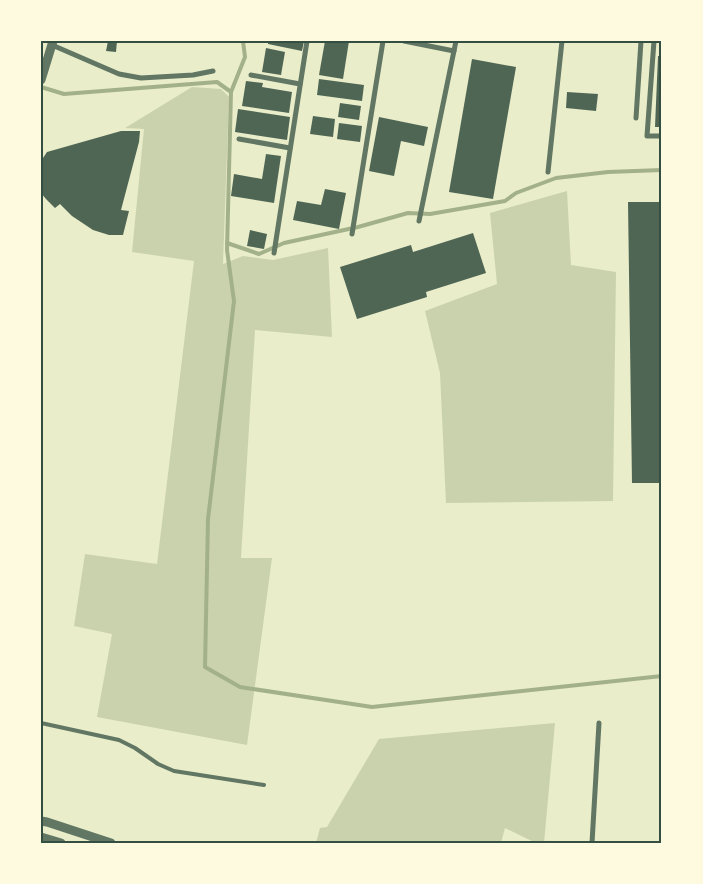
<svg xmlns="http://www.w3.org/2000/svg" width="703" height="884" font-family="Bitter,serif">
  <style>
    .green { fill: #cad2ad }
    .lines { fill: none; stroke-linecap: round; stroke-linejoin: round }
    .stream { stroke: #a3b18a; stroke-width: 4 }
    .building { fill: #4f6655 }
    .service { stroke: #617663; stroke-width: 4 }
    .minor { stroke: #617663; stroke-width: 5 }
    .tertiary { stroke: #617663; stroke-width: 9 }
    .neatline { fill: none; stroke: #344e41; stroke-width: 2 }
  </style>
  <rect width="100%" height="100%" fill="#e9edc9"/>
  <g class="green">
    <path d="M192,87L221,89L229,97L223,264L243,256L273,260L328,248L332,337L255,330L241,558H272L247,745L97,717L112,634L74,626L85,554L157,564L194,261L132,252L144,129L125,128Z"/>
    <path d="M567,191L571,265L616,272L613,501L446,503L440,373L425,311L497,284L490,213Z"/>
    <path d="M555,723L544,843H536L505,828L501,843H316L320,828L327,827L379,739Z"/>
  </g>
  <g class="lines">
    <g class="stream">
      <path d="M41,87L64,94L217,82L231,92L227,250L234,301L208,519L205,667L240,687L372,707L662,676"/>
      <path d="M231,92L245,57L243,41"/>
      <path d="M227,243L259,254L284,243L358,227L408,213L430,214L505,201L516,193L556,178L608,172L662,170"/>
    </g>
  </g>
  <g class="building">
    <path d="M108,41H117L116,52L106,51Z"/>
    <path d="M268,41H304L302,51L268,44Z"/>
    <path d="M325,41H349L343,79L319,75Z"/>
    <path d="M266,48L285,52L281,75L262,72Z"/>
    <path d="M658,56H662V127H655Z"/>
    <path d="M472,59L516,67L493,199L449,192Z"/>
    <path d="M319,79L364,85L362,101L317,95Z"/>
    <path d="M246,81L263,83L262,87L292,92L289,113L242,106Z"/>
    <path d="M567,92L598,94L596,111L566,108Z"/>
    <path d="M340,103L361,106L359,120L338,117Z"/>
    <path d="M238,109L290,117L287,140L235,132Z"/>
    <path d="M313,116L335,119L333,137L310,134Z"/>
    <path d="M379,117L428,127L424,146L401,141L394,176L369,171Z"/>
    <path d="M339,123L362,126L360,142L337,139Z"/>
    <path d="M121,131H140L139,142L121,210L129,211L123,235H109L93,230L72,216L60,204L55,208L46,199L41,193V161L47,152Z"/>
    <path d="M266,154L281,156L274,203L231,196L234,174L262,179Z"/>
    <path d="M325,189L346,193L339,229L293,220L297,201L321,205Z"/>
    <path d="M628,202H662V483H632Z"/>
    <path d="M250,230L267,234L264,249L247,246Z"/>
    <path d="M473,233L486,273L426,292L427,297L357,319L340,267L411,245L413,252Z"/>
  </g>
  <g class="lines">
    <path class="service" d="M41,723L119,740L135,748L158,764L174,771L264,785"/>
    <g class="minor">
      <path d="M404,41L454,51"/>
      <path d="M654,41L647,136H662"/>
      <path d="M52,45L119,74L141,78L193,75L213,71"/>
      <path d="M251,75L300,84"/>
      <path d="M636,118L641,41"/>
      <path d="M239,139L290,148"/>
      <path d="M548,172L562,41"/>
      <path d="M419,221L456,41"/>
      <path d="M352,234L383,41"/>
      <path d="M274,253L307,41"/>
      <path d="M592,843L599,723"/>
    </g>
    <g class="tertiary">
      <path d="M41,80L53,41"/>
      <path d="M41,821L47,822L111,843"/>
      <path d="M41,837L61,843"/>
    </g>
  </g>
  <rect width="703" height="884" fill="none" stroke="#fefae0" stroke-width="85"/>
  <rect x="42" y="42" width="618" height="800" class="neatline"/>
</svg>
